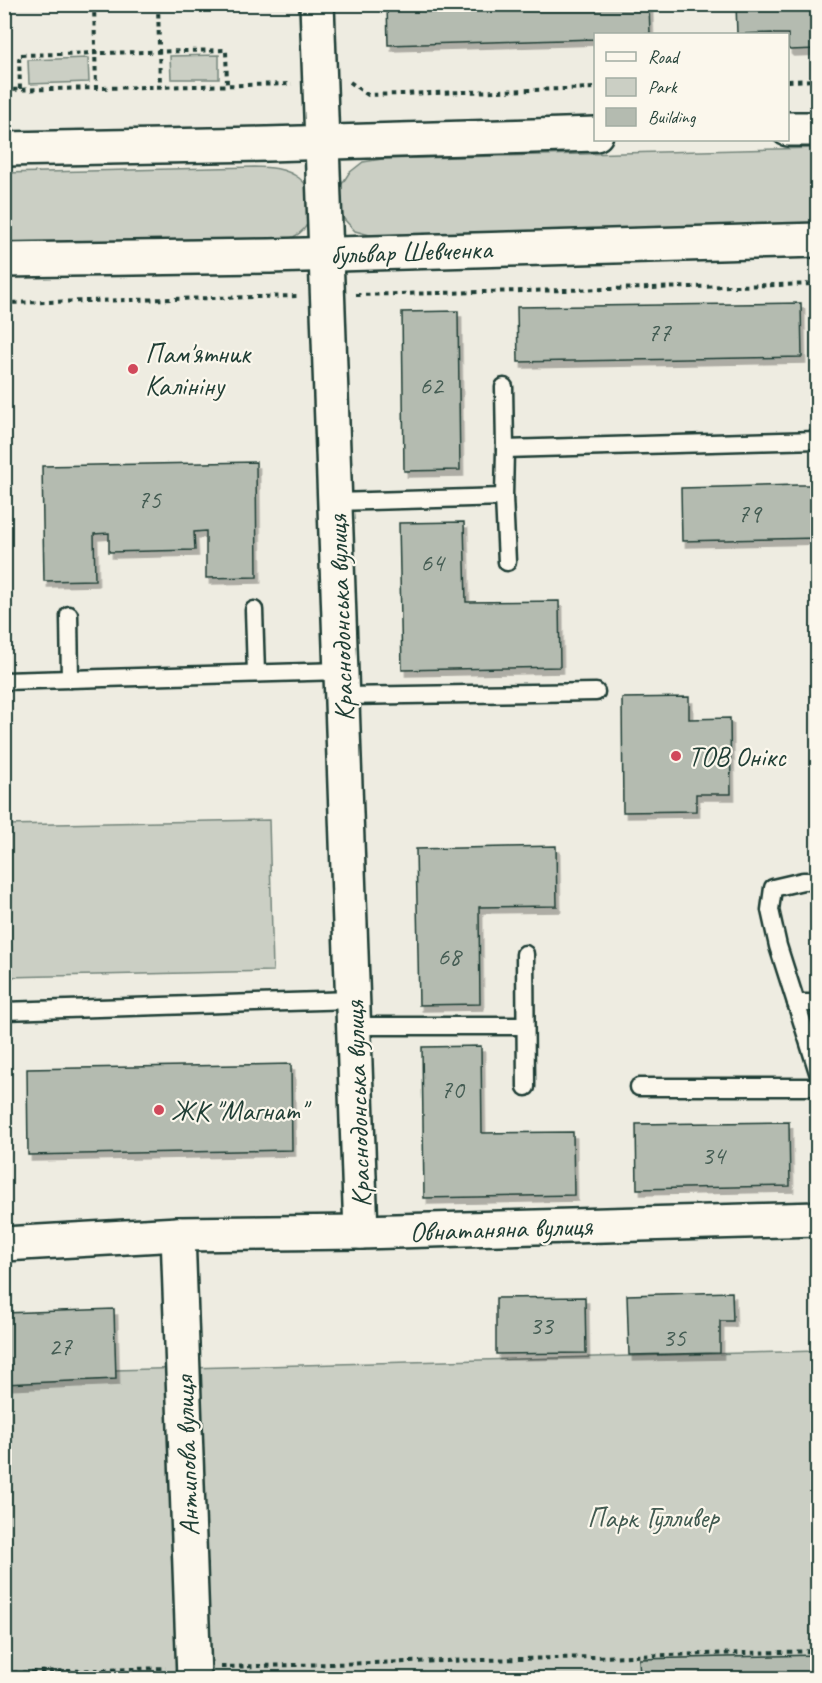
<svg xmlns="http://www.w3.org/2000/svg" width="822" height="1683" font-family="Caveat,sans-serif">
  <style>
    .green { fill: #cbcfc4; stroke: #75867c; stroke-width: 1.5 }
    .building { fill: #b4bbb0; stroke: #1f3d34; stroke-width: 1.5; filter: url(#shadow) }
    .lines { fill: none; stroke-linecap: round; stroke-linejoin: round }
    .lane-casing { stroke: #1f3d34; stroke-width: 21 }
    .street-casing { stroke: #1f3d34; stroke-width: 38 }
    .secondary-casing { stroke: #1f3d34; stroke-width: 38 }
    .path { stroke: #1f3d34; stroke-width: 4; stroke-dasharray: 4.5 4.5; stroke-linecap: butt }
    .lane { stroke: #fbf7ec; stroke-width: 16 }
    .street { stroke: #fbf7ec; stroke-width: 33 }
    .secondary { stroke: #fbf7ec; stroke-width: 33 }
    .poi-dot { fill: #d1495b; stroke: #fbf7ec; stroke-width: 2 }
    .labels { text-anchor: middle; stroke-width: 4.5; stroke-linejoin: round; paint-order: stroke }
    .number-label { font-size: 26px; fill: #445c53 }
    .street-label { font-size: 28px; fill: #1f3d34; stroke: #fbf7ec }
    .poi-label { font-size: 28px; fill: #1f3d34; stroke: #fbf7ec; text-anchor: start }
    .park-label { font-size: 28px; fill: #415a51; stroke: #fbf7ec }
  </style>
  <defs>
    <filter id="shadow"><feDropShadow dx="3.5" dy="6" stdDeviation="0" flood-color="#0004"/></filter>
  </defs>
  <rect width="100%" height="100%" fill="#eeece1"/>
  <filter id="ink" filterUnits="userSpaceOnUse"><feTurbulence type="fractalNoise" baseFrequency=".0167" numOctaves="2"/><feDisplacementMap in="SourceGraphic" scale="12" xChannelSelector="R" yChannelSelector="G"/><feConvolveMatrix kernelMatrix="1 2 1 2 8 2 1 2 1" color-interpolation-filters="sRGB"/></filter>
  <g filter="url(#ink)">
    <g class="green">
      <path d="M219,55V79H171L170,56Z"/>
      <path d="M88,58L89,82L29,84L28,60Z"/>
      <path d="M817,148V227L377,237L355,231L344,219L339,202L340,187L349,173L363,162L382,159Z"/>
      <path d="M254,167C270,167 285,168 299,178C313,188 315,215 304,229C297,237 289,239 279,242L5,246L4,173Z"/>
      <path d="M269,820L273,971L7,977L5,825Z"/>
      <path d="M817,1351V1678H5L4,1373Z"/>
    </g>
    <g class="building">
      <path d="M387,4H649L650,34H596V39L388,45Z"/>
      <path d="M736,4H818V49L790,50L788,48V34H774L772,33L737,34Z"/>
      <path d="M801,303L802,357L518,362L517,307Z"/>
      <path d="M458,311L460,470L404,471L402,312Z"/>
      <path d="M256,462L257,577L206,578V531L194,532L195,550L109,552V533L94,534L95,580L44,581L42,466Z"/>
      <path d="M798,485H818V538L682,541L681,488Z"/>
      <path d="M464,522L466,602L559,601L560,667L402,670L399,523Z"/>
      <path d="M689,697V719L730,718L731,794H696V811L623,812L622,698Z"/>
      <path d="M556,846L557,906L479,907L480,1004L419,1005L416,849Z"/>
      <path d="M481,1046L482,1133L573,1132L574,1195L424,1198L422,1047Z"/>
      <path d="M291,1064L292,1150L28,1155L27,1069Z"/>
      <path d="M789,1122L790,1186L637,1189L636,1124Z"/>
      <path d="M732,1292L733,1321H720V1353L629,1355L627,1295Z"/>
      <path d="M585,1297L586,1353L496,1354V1298Z"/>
      <path d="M114,1309L116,1379L4,1384V1313Z"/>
      <path d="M818,1655V1678H640L639,1659Z"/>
    </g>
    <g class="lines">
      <g class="lane-casing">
        <g id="lane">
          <path d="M504,387L505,449L504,497L507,562"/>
          <path d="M505,449L818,440"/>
          <path d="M336,502L504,497"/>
          <path d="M254,610L256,673"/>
          <path d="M69,615L70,679"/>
          <path d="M4,681L342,671"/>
          <path d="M343,696L596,692"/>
          <path d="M818,881H803L773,888L770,910L778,946L818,1072"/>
          <path d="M525,954L526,1087"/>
          <path d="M796,1003H818"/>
          <path d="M4,1011L353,1000"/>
          <path d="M354,1026H525"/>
          <path d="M639,1087H818"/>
        </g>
      </g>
      <g class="street-casing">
        <g id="street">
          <path d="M317,4L361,1232"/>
          <path d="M178,1234L194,1678"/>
          <path d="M4,1244L178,1234L361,1232L818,1219"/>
        </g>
      </g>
      <g class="secondary-casing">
        <g id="secondary">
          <path d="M788,129H818"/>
          <path d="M4,149L267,144L596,134"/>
          <path d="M4,260L270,256L818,240"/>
        </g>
      </g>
      <g class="path">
        <path d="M94,4L96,88"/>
        <path d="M158,4L160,87"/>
        <path d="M788,81L818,80"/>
        <path d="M350,82L368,95L596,88"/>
        <path d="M20,89L19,55L226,50L227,85"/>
        <path d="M4,90L292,84"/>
        <path d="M356,295L818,284"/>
        <path d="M4,303L298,296"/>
        <path d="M221,1667L818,1651"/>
        <path d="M4,1673L166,1668"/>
      </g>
      <use href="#lane" class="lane"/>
      <use href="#street" class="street"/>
      <use href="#secondary" class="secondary"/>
    </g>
  </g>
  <g class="poi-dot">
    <circle cx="133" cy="369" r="6"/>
    <circle cx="676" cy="756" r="6"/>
    <circle cx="159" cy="1110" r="6"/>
  </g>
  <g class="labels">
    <g class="number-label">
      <text x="659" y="341">77</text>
      <text x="431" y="394">62</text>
      <text x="149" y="508">75</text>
      <text x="749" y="522">79</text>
      <text x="432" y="571">64</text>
      <text x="449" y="965">68</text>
      <text x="452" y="1098">70</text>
      <text x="713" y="1164">34</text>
      <text x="541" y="1334">33</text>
      <text x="674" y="1346">35</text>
      <text x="60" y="1355">27</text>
    </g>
    <g class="street-label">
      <text transform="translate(411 251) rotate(-2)" y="10">бульвар Шевченка</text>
      <text transform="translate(340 618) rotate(-92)" y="10">Краснодонська вулиця</text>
      <text transform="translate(357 1104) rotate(-92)" y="10">Краснодонська вулиця</text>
      <text transform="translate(501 1228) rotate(-2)" y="10">Овнатаняна вулиця</text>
      <text transform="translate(186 1456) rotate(-92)" y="10">Антипова вулиця</text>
    </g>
    <g class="poi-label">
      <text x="145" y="363">Пам'ятник<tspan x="145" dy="32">Калініну</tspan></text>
      <text x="688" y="766">ТОВ Онікс</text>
      <text x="171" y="1120">ЖК "Магнат"</text>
    </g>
    <g class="park-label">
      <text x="653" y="1527">Парк Гулливер</text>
    </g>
  </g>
  <rect width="822" height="1683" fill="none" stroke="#fbf7ec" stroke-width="24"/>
  <rect x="12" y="12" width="798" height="1659" fill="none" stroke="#1f3d34" stroke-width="2" filter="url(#ink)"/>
  <rect x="594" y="33" width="195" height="108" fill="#fbf7ec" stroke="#a3ada2" stroke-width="1.5"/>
  <rect x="606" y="52" width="30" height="9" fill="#fbf7ec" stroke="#a3ada2" stroke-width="1.5"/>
  <text x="648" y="63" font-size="18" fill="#1f3d34">Road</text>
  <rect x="606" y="78" width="30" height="18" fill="#cbcfc4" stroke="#a3ada2" stroke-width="1.5"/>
  <text x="648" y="93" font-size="18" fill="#1f3d34">Park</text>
  <rect x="606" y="108" width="30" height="18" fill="#b4bbb0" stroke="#a3ada2" stroke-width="1.5"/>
  <text x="648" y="123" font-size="18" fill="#1f3d34">Building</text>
</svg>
